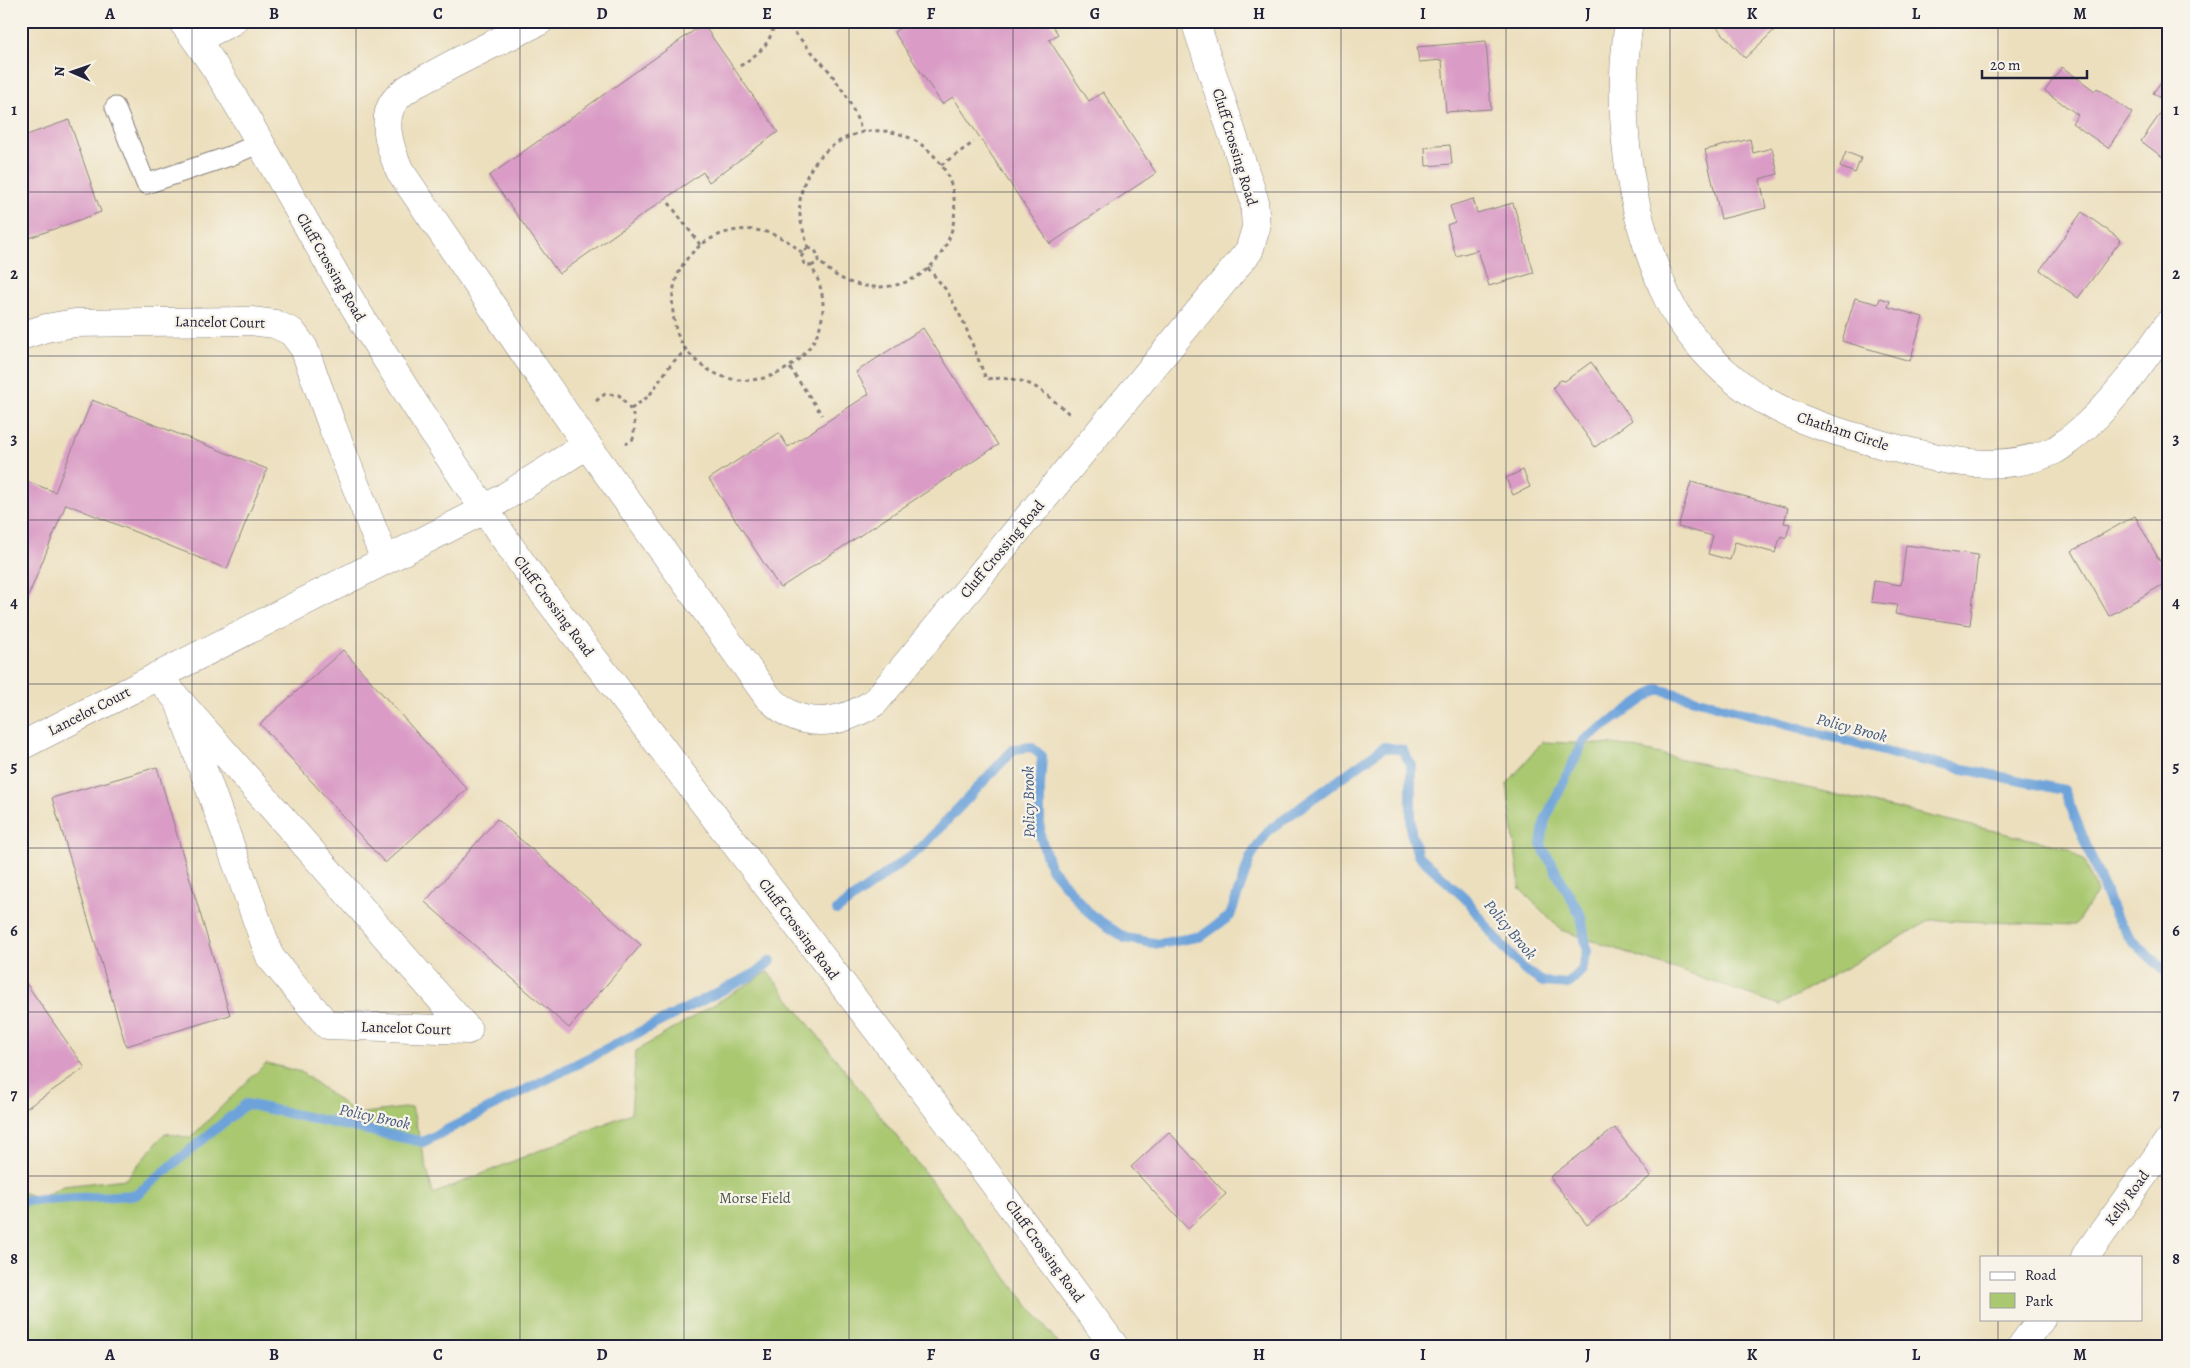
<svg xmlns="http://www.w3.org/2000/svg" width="2190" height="1368" font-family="Alegreya,serif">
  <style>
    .green { fill: #a9c870; stroke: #667556 }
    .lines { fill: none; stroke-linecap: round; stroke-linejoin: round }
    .stream { stroke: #6da3da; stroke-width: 10 }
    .building { fill: #da9cc6 }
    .service-casing { stroke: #87807c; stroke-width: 21 }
    .minor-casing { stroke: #87807c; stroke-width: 29 }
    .tertiary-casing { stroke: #87807c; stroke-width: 29 }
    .path { stroke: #87807c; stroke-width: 3; stroke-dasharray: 4 4; stroke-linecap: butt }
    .service { stroke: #fff; stroke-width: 19 }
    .minor { stroke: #fff; stroke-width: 28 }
    .tertiary { stroke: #fff; stroke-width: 28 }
    .grid { fill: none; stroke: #22223b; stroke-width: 1; stroke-opacity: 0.55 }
    .labels { text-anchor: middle; stroke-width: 4.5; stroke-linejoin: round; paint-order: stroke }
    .street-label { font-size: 15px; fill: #22223b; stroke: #f7f3e8 }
    .park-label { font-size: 15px; fill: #4a544b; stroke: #f7f3e8 }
    .water-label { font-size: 16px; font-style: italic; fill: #40567b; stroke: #f7f3e8 }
    .neatline { fill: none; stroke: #22223b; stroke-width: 2 }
    .grid-label { font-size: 16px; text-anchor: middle; font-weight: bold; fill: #22223b }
  </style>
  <rect width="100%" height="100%" fill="#f7f3e8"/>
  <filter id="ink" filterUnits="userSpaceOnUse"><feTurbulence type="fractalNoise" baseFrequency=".02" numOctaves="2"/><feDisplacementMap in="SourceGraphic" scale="10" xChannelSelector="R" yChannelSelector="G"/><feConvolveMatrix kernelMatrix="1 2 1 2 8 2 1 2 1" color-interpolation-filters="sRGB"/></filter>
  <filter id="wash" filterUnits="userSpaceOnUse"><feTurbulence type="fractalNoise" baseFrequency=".0096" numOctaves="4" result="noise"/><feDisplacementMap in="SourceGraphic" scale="20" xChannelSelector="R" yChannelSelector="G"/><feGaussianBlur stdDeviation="1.12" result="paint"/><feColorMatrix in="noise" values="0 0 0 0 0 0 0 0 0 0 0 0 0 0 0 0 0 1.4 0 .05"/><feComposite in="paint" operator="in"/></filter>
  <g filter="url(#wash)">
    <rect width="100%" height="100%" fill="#ecdfbd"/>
    <g class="green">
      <path d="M1542,742L1621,745L2068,848L2084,861L2097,892L2075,925L1931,920L1780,1005L1561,930L1520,889L1507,784Z"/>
      <path d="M768,972L1061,1347H21V1192L41,1198L63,1186L126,1179L165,1133L190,1138L266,1063L301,1072L357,1114L412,1107L433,1194L631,1113L636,1051Z"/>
    </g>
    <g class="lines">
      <g class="stream">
        <path d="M837,910L921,848L1014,749L1031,747L1042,756L1040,786V835L1050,867L1091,915L1125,938L1159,944L1202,936L1230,916L1251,856L1268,831L1384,747L1402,750L1411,764V832L1418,855L1465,898L1498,941L1524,970L1543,982L1568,984L1582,970L1587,951L1581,916L1541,845L1545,820L1584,740L1658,689L1897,755L2064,790L2114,914L2130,938L2169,975"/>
        <path d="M21,1201L136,1195L246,1104L423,1142L756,973L771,961"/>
      </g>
    </g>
    <g id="blocks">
      <g class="building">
        <path d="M910,21H1049L1058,34L1049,40L1089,101L1103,92L1156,173L1050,244L953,97L942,104L894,32Z"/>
        <path d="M1715,21H1784L1745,58L1713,23Z"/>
        <path d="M703,24L778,132L709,182L703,172L559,274L489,176Z"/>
        <path d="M1486,41L1491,109L1446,112L1442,60L1419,62L1417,47Z"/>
        <path d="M2062,67L2095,91L2097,88L2132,113L2108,148L2072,123L2078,115L2045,91Z"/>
        <path d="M2166,75L2169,78V162L2141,141L2168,103L2153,93Z"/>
        <path d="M69,120L101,212L26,239L21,227V137Z"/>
        <path d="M1750,139L1753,153L1772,148L1778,174L1760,179L1766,208L1721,219L1705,150Z"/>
        <path d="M1450,145L1452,164L1426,166L1425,147Z"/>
        <path d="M1846,152L1861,158L1855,173L1840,167Z"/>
        <path d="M1473,199L1477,213L1513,203L1534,273L1489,286L1478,250L1456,256L1447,225L1455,222L1450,206Z"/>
        <path d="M2082,212L2121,240L2078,298L2040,270Z"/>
        <path d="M1855,298L1878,304L1880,298L1890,301L1888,307L1923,317L1910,361L1842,341Z"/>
        <path d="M923,328L998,445L780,588L709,479L779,433L788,447L869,394L856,372Z"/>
        <path d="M1591,362L1632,420L1595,447L1553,388L1558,382L1561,380L1565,381Z"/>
        <path d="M92,400L267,469L227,569L66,504L21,614V479L55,492Z"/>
        <path d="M1523,470L1530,487L1513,495L1506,478Z"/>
        <path d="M1691,482L1788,508L1784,523L1790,524L1786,538L1781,536L1775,553L1735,542L1730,560L1708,554L1713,536L1678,527Z"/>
        <path d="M2135,516L2169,578V581L2109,616L2072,551Z"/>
        <path d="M1906,545L1978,555L1970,625L1895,614L1897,605L1871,602L1874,581L1901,585Z"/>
        <path d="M343,650L467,789L385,863L260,724Z"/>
        <path d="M157,767L230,1015L126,1046L52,798Z"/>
        <path d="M497,819L641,945L569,1028L425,902Z"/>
        <path d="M21,976L85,1068L21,1112Z"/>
        <path d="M1615,1128L1651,1176L1587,1225L1550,1177Z"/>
        <path d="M1169,1132L1226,1194L1188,1229L1131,1167Z"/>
      </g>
    </g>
  </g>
  <g filter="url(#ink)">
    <use href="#blocks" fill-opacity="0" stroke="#87807c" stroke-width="1"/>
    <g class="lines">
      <g class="service-casing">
        <path id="service" d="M115,107L146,184L230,156L260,143"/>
      </g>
      <g class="minor-casing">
        <g id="minor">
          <path d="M540,21C504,39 466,56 431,76C419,82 404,89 396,99C379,118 391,151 400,171L587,445L768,697C775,703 782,710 790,714C819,728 849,719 875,702L1249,251L1256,228L1254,199L1195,21"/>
          <path d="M1629,21C1617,102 1625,185 1653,262C1660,281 1668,303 1680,320C1704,355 1737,387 1776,407C1812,426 1852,436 1891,447C1945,461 2002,475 2055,450C2061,447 2067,441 2073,437C2112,406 2141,363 2169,323"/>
          <path d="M197,39L233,21"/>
          <path d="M21,336L46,328L75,323L144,322L251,321L275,324L292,332L304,348L333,428L385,560"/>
          <path d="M157,676L468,1030L327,1025L270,957L179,702"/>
          <path d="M21,746L484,510L587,445"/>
        </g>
      </g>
      <g class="tertiary-casing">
        <g id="tertiary">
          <path d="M182,21C211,58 235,99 258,139C284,184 309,229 335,274C397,380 464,482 535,582L976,1159L1115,1347"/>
          <path d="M2085,1257L2169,1140"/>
          <path d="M2021,1347L2041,1319"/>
        </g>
      </g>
      <g class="path">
        <path d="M784,21L830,72L848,98L863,133"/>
        <path d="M740,66C758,54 772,44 774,21"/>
        <path d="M941,165L974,142"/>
        <path d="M669,203L701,246"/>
        <path d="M808,248C806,238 801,226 800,215C796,173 829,136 870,131C891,129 912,136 927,149C981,195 951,286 879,287C866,287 850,284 839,277C831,273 825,266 818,261"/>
        <path d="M808,248L815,250L819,258L817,263L811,266"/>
        <path d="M802,253C751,202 665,240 673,312C674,326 678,340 687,351C747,424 860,347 811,266L805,265L801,258L804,251L808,248"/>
        <path d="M928,268L947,291L964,323L986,379C1031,375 1040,390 1072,416"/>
        <path d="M790,368L822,415"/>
        <path d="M596,401L605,394L619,395C633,411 637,417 633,439L626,444"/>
        <path d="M631,409L649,396L671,364L686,350"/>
      </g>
      <use href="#service" class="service"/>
      <use href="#minor" class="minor"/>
      <use href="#tertiary" class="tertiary"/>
    </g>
  </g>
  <path class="grid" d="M192,21V1347M356,21V1347M520,21V1347M684,21V1347M849,21V1347M1013,21V1347M1177,21V1347M1341,21V1347M1506,21V1347M1670,21V1347M1834,21V1347M1998,21V1257M21,192H2169M21,356H2169M21,520H2169M21,684H2169M21,848H2169M21,1012H2169M21,1176H2169M1998,1319V1347"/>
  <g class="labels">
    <g class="street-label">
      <text transform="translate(1235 147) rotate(73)" y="5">Cluff Crossing Road</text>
      <text transform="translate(331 267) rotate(60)" y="5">Cluff Crossing Road</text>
      <text transform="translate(220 322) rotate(1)" y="5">Lancelot Court</text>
      <text transform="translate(1843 431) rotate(18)" y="5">Chatham Circle</text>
      <text transform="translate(1002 549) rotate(-50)" y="5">Cluff Crossing Road</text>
      <text transform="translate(554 606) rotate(53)" y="5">Cluff Crossing Road</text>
      <text transform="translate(89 711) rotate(-27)" y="5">Lancelot Court</text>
      <text transform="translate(799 929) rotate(53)" y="5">Cluff Crossing Road</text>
      <text transform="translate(406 1028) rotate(2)" y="5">Lancelot Court</text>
      <text transform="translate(2127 1198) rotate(-54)" y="5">Kelly Road</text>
      <text transform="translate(1045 1251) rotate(54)" y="5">Cluff Crossing Road</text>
    </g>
    <g class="park-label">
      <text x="755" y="1203">Morse Field</text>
    </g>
    <g class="water-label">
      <text transform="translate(1852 727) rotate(15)" y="6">Policy Brook</text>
      <text transform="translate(1028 802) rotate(-91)" y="6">Policy Brook</text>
      <text transform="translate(1511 929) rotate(50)" y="6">Policy Brook</text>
      <text transform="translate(375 1116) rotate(12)" y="6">Policy Brook</text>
    </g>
  </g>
  <rect width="2190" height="1368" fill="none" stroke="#f7f3e8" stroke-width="55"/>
  <rect x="1980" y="1256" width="162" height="65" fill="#f7f3e8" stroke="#a29fa3"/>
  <rect x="1990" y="1272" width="25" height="8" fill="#ffffff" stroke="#a29fa3"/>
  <text x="2025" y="1280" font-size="15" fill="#22223b">Road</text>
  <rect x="1990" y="1293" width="25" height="15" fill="#a9c870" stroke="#a29fa3"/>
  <text x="2025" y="1306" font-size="15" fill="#22223b">Park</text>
  <g transform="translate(72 72) rotate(272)" stroke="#f7f3e8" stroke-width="4" paint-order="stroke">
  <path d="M0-4L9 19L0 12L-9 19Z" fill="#22223b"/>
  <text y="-8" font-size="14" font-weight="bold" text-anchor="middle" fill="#22223b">N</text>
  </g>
  <path d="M1982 70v8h105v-8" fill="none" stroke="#22223b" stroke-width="2.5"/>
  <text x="1990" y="70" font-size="15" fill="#22223b" stroke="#f7f3e8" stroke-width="4" paint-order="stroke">20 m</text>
  <rect x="28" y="28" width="2134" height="1312" class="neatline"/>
  <g class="grid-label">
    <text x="110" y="19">A</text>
    <text x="274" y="19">B</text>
    <text x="438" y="19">C</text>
    <text x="602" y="19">D</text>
    <text x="767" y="19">E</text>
    <text x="931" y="19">F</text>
    <text x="1095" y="19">G</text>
    <text x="1259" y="19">H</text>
    <text x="1423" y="19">I</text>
    <text x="1588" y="19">J</text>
    <text x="1752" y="19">K</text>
    <text x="1916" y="19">L</text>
    <text x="2080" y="19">M</text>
    <text x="14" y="115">1</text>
    <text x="2176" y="115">1</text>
    <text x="14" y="279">2</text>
    <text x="2176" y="279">2</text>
    <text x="14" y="444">3</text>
    <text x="2176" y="444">3</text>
    <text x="14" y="608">4</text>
    <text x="2176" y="608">4</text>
    <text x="14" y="772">5</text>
    <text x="2176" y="772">5</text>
    <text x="14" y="936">6</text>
    <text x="2176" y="936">6</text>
    <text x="14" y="1100">7</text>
    <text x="2176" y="1100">7</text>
    <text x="14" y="1264">8</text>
    <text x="2176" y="1264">8</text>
    <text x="110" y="1360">A</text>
    <text x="274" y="1360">B</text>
    <text x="438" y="1360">C</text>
    <text x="602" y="1360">D</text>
    <text x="767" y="1360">E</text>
    <text x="931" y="1360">F</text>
    <text x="1095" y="1360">G</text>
    <text x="1259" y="1360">H</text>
    <text x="1423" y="1360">I</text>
    <text x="1588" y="1360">J</text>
    <text x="1752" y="1360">K</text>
    <text x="1916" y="1360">L</text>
    <text x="2080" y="1360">M</text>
  </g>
</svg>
